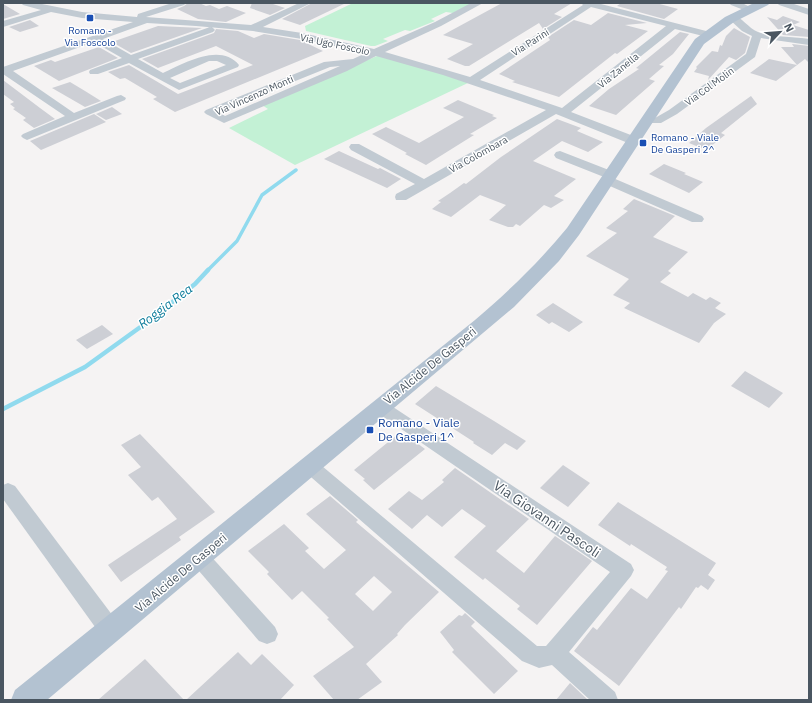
<svg xmlns="http://www.w3.org/2000/svg" width="812" height="703" font-family="'IBM Plex Sans',sans-serif">
  <style>
    .green { fill: #c3f1d5 }
    .lines { fill: none; stroke-linecap: round; stroke-linejoin: round }
    .stream-far1 { stroke: #90daee; stroke-width: 3.5 }
    .stream { stroke: #90daee; stroke-width: 4.5 }
    .building { fill: #cdcfd5; fill-rule: evenodd }
    .minor { fill: #c1cad2; fill-rule: evenodd }
    .major { fill: #b3c2d1; fill-rule: evenodd }
    .transit-dot { fill: #1a4fb4; stroke: #fff; stroke-width: 1.5 }
    .labels { text-anchor: middle; stroke-width: 3; stroke-linejoin: round; paint-order: stroke }
    .far-transit-label { font-size: 10px; fill: #164399; stroke: #fff }
    .far-street-label { font-size: 10px; fill: #4a5661; stroke: #fff }
    .street-label { font-size: 12px; fill: #4a5661; stroke: #fff }
    .transit-label { font-size: 12px; fill: #164399; stroke: #fff; text-anchor: start }
    .water-label { font-size: 13px; font-style: italic; fill: #0c7c9b; stroke: #fff }
    .near-street-label { font-size: 14px; fill: #4a5661; stroke: #fff }
  </style>
  <rect width="100%" height="100%" fill="#f5f3f3"/>
  <g class="green">
    <path d="M353,3H473L453,13L446,12L431,19L435,21L410,31L405,30L383,39L388,41L375,46H371L306,31L305,26Z"/>
    <path d="M377,56H382L470,82L295,165L229,128L268,109L262,105Z"/>
  </g>
  <g class="lines">
    <path class="stream-far1" d="M207,271L237,241L262,195L296,170"/>
    <path class="stream" d="M3,409L85,367L146,323L195,284L208,270"/>
  </g>
  <g class="building">
    <path d="M188,3H199L206,6L210,5L219,9L227,6L246,13L226,22L198,19L177,9L184,6Z"/>
    <path d="M252,3H270L285,8L270,15L250,8Z"/>
    <path d="M312,3H346L300,25L282,19Z"/>
    <path d="M502,3H572L554,14L562,17L543,29L539,23L469,66H465L447,59L473,44L443,35Z"/>
    <path d="M621,3H656L678,9L664,19L617,6Z"/>
    <path d="M3,4L20,14L3,19Z"/>
    <path d="M608,13L647,23L625,25L648,31L617,54L615,53L559,97L512,82L515,81L499,74L550,40L548,37L574,20L591,25Z"/>
    <path d="M783,16L800,22L793,25L809,30V37L783,35L767,17L777,20Z"/>
    <path d="M30,20L39,26L20,32L9,27Z"/>
    <path d="M158,26L202,28L131,53L112,42Z"/>
    <path d="M734,28L750,37L745,53L736,60L729,57L708,80L709,76L694,72L697,68L696,67L712,51L718,52L720,45L722,46L726,36Z"/>
    <path d="M216,29L238,31L254,38L264,34L300,40L323,51L175,112L153,99L157,97L125,78L120,79L108,72L129,65L178,94L253,65L216,46L158,68L142,59L214,33Z"/>
    <path d="M680,32L689,34L673,54L659,65L664,66L649,79L655,81L616,115L589,106L609,89L639,69L636,68Z"/>
    <path d="M792,44L809,46V63L805,59L776,81L750,73L769,59L797,65L781,47H794Z"/>
    <path d="M99,47L118,58L59,81L34,66L51,60L55,62Z"/>
    <path d="M3,80L40,108L55,119L34,128L23,120L26,118L13,109L15,108L10,104L14,102L3,94Z"/>
    <path d="M70,82L85,91L101,101L85,107L52,88Z"/>
    <path d="M751,96L757,104L721,133L725,135L706,150L689,143L706,128Z"/>
    <path d="M458,100L494,115L492,116L497,118L470,134L474,135L426,165L405,154L407,153L372,134L386,127L419,143L464,117L443,108Z"/>
    <path d="M112,107L122,114L106,120L96,114Z"/>
    <path d="M94,114L106,122L41,150L30,141Z"/>
    <path d="M557,119L581,128L577,131L603,142L588,152L562,141L533,161L576,179L554,196L564,200L551,208L544,205L520,226L516,224L513,227H508L489,220L506,205L480,195L451,217L432,209L441,202L438,201L450,193L464,183L466,184L501,157Z"/>
    <path d="M339,151L378,169L380,168L401,179L387,188L324,159Z"/>
    <path d="M664,164L686,173L684,174L703,182L689,193L649,174Z"/>
    <path d="M634,199L675,216L653,237L688,252L668,271L671,273L660,282L688,297L693,293L706,300L710,297L721,303L715,308L726,314L714,323L699,343L624,308L630,303L613,295L629,279L586,256L617,233L606,228L628,211L623,209Z"/>
    <path d="M553,303L583,322L569,332L552,322L549,324L536,315Z"/>
    <path d="M102,325L113,334L87,349L76,340Z"/>
    <path d="M745,371L783,393L769,408L731,386Z"/>
    <path d="M436,386L494,421L526,441L517,450L505,443L492,455L473,443L474,442L415,404Z"/>
    <path d="M140,434L215,512L179,537L181,540L121,582L108,565L177,519L158,497L152,501L128,475L141,467L121,445Z"/>
    <path d="M398,434L406,440L409,437L425,449L374,490L363,480L365,479L354,470Z"/>
    <path d="M563,465L590,483L568,507L540,488Z"/>
    <path d="M455,468L529,519L496,551L524,573L555,536L592,561L537,625L517,609L520,606L485,578L483,580L454,557L486,526L462,509L442,527L427,515L412,529L388,509L409,491L422,500L444,482L442,480Z"/>
    <path d="M330,496L358,520L356,522L439,592L405,625L397,634L398,635L366,664L382,682L357,700H334L313,676L354,647L327,619L329,618L302,591L292,600L267,574L269,572L248,551L284,524L309,548L305,551L324,569L346,550L306,514ZM374,576L392,592L373,611L355,594Z"/>
    <path d="M618,502L716,563L708,575L715,580L708,590L701,585L698,588L696,587L681,609L679,607L619,686L574,651L593,627L597,630L631,588L647,599L668,571L665,570L667,567L631,544L630,546L598,525Z"/>
    <path d="M465,613L475,622L471,626L518,671L494,694L452,652L454,650L440,632L459,615L462,616Z"/>
    <path d="M238,652L251,665L262,654L294,685L280,700H186Z"/>
    <path d="M145,659L184,700H98Z"/>
    <path d="M570,683L588,700H556Z"/>
  </g>
  <g class="lines">
    <g class="minor">
      <path d="M21,3H37L82,12L137,17L138,14L172,3H186L184,5L146,17L251,25L299,3H311L263,27L302,33L374,49L435,22L471,3H483L441,26L385,52L470,77L583,5L581,3H597L710,32L712,34L707,37L675,29L571,112L636,137L638,140L636,143H628L556,114L406,200H396L395,197L396,194L415,184L351,150L349,147L351,144H359L424,179L546,110L443,75L376,56L347,71L224,123L206,114L204,112L206,110L324,62L353,59L366,53L302,39L253,31L196,26L147,23L103,39L131,55L210,27L213,28L215,30L213,32L138,59L163,73C183,64 220,42 239,65L238,67L179,90L129,63L98,74H90L89,72L90,70L122,58L94,42L13,71L74,113L117,96L121,95L126,98L125,100L27,140L23,138L21,136L23,134L65,116L3,74V67L133,22L82,18L51,12L3,27V21L41,10L23,5ZM591,7L666,26L562,108L480,80ZM209,61H217L226,65L180,83L170,78ZM340,66L225,116L219,112L330,67Z"/>
      <path d="M729,3H742L754,9L749,12L731,5Z"/>
      <path d="M777,3H791L809,9V15L779,5Z"/>
      <path d="M732,14C742,17 748,28 758,32C771,37 795,37 809,39V45L761,38L755,57L677,114L661,123H643L641,121L643,119L655,118L669,110L746,54L752,36L742,31L729,19L727,17Z"/>
      <path d="M560,151L614,172L616,175L613,178L702,216L704,219L702,222H692L603,183L601,180L604,177L556,158L554,155L556,152Z"/>
      <path d="M381,401L387,403L631,564L634,570L631,576L569,652L615,692L618,700H590L552,665L539,668L522,661L304,471L301,466L304,461L310,459L316,461L537,646H546L610,572L375,411L372,407L375,403Z"/>
      <path d="M8,483L15,486L119,624L122,631L119,638L111,641L103,638L3,499V485Z"/>
      <path d="M200,549L207,552L275,627L278,634L275,641L267,644L259,641L193,564L190,558L193,552Z"/>
    </g>
    <path class="major" d="M754,3H770L768,5L734,22L704,44L579,235L559,261L514,307L47,700H11L15,690L475,320C509,291 539,262 567,228L695,39L725,17Z"/>
  </g>
  <g class="transit-dot">
    <rect x="86" y="14" width="8" height="8" rx="2"/>
    <rect x="639" y="139" width="8" height="8" rx="2"/>
    <rect x="366" y="426" width="8" height="8" rx="2"/>
  </g>
  <g class="labels">
    <g class="far-transit-label">
      <text x="90" y="34">Romano -<tspan x="90" dy="12">Via Foscolo</tspan></text>
      <text x="651" y="141" text-anchor="start">Romano - Viale<tspan x="651" dy="12">De Gasperi 2^</tspan></text>
    </g>
    <g class="far-street-label">
      <text transform="translate(530 42) rotate(-32)" y="4">Via Parini</text>
      <text transform="translate(335 44) rotate(12)" y="4">Via Ugo Foscolo</text>
      <text transform="translate(618 70) rotate(-39)" y="4">Via Zanella</text>
      <text transform="translate(709 86) rotate(-36)" y="4">Via Col Molin</text>
      <text transform="translate(254 95) rotate(-24)" y="4">Via Vincenzo Monti</text>
      <text transform="translate(478 154) rotate(-29)" y="4">Via Colombara</text>
    </g>
    <g class="street-label">
      <text transform="translate(430 366) rotate(-39)" y="4">Via Alcide De Gasperi</text>
      <text transform="translate(181 573) rotate(-40)" y="4">Via Alcide De Gasperi</text>
    </g>
    <g class="transit-label">
      <text x="378" y="427">Romano - Viale<tspan x="378" dy="14">De Gasperi 1^</tspan></text>
    </g>
    <g class="water-label">
      <text transform="translate(165 306) rotate(-37)" y="5">Roggia Rea</text>
    </g>
    <g class="near-street-label">
      <text transform="translate(547 519) rotate(34)" y="5">Via Giovanni Pascoli</text>
    </g>
  </g>
  <rect width="812" height="703" fill="none" stroke="#4a5661" stroke-width="8"/>
  <g transform="translate(780 32) rotate(64)" stroke="#ffffff" stroke-width="3" paint-order="stroke">
  <path d="M0-3L7 15L0 10L-7 15Z" fill="#4a5661"/>
  <text y="-6" font-size="11" font-weight="bold" text-anchor="middle" fill="#4a5661">N</text>
  </g>
</svg>
